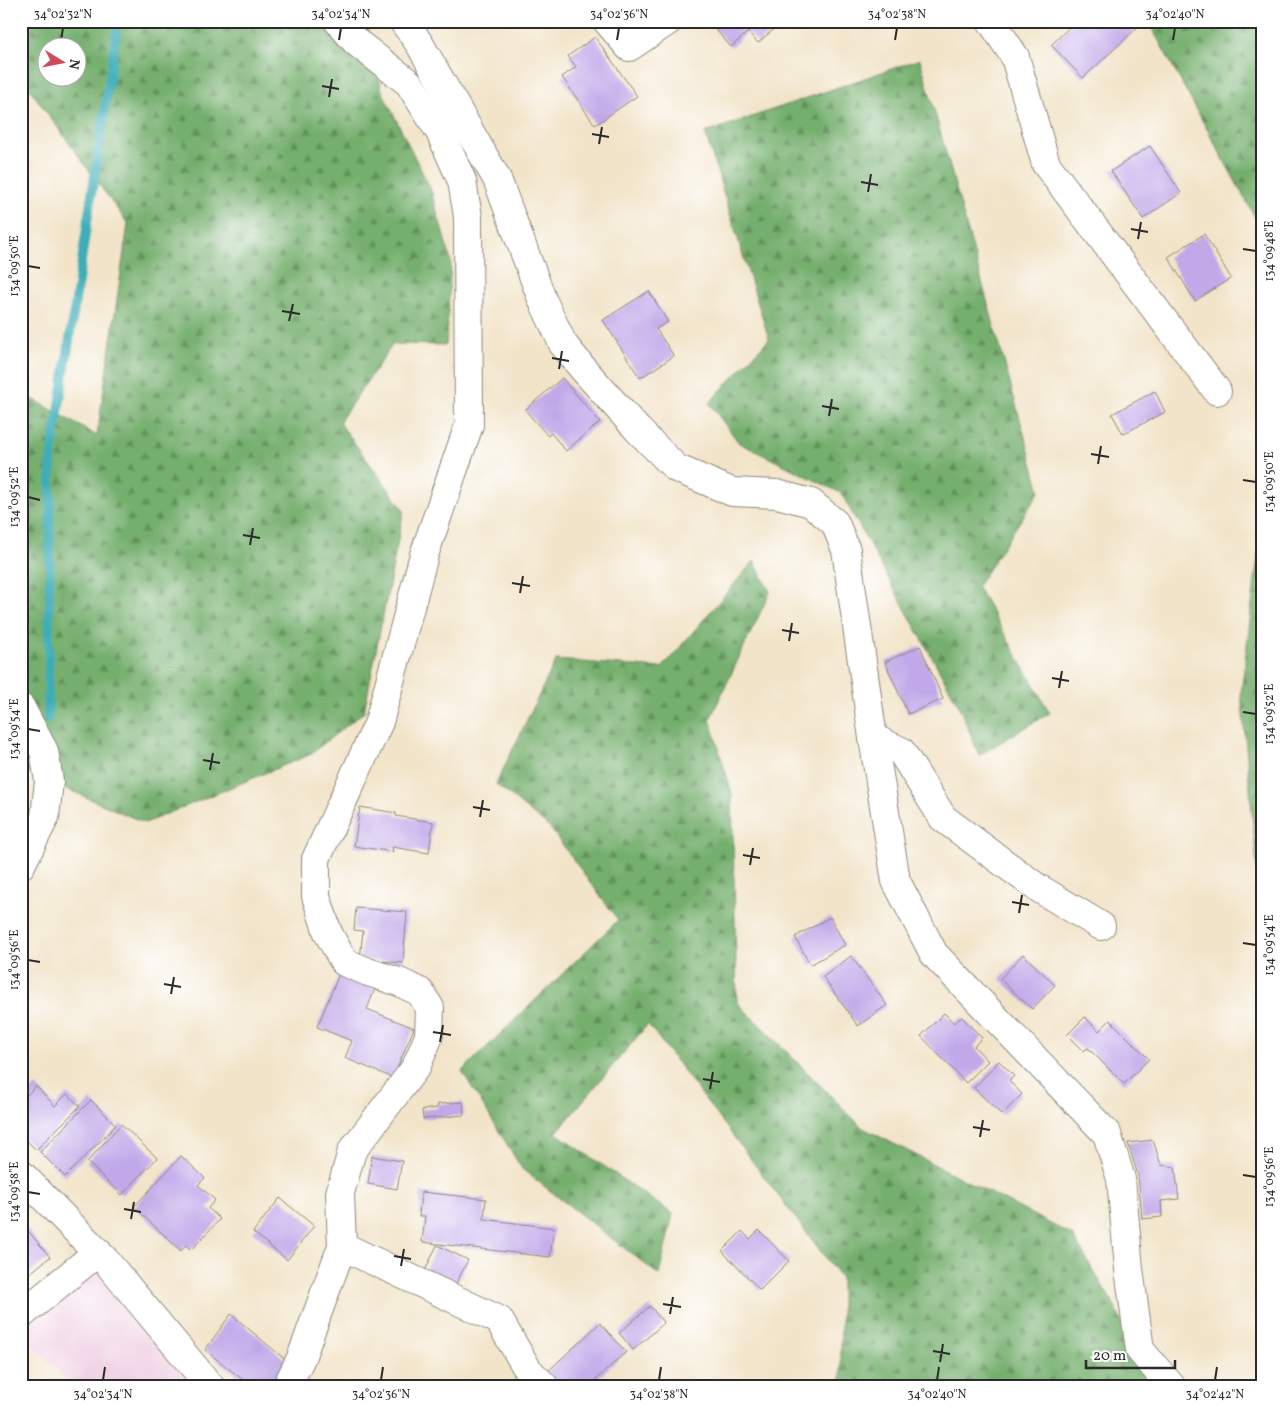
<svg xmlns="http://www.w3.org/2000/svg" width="1283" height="1407" font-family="Vollkorn,serif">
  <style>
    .built { fill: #f0d0e4 }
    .forest { fill: url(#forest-firs); stroke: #506d4c; fill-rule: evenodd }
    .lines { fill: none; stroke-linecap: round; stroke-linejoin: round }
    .stream { stroke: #3cadb8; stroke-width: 9 }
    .building { fill: #c1a9e9 }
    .minor-casing { stroke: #8e887a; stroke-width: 30 }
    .minor { stroke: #fff; stroke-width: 28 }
    .ticks { fill: none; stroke: #2b2b2b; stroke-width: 2 }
    .neatline { fill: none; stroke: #2b2b2b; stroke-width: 2 }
    .ticks-label { font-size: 12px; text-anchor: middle; fill: #2b2b2b }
  </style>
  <defs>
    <pattern id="forest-firs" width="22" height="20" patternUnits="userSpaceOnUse" patternTransform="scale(1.25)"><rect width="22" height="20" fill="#75af6d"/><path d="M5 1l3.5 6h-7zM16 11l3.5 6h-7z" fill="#608f5a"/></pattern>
  </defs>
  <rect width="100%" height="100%" fill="#fff"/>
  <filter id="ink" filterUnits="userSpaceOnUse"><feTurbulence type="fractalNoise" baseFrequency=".02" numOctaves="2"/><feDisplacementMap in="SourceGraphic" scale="10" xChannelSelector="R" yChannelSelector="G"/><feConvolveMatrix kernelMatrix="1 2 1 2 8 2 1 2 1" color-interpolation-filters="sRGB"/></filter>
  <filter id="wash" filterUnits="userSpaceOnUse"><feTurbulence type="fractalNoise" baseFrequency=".0096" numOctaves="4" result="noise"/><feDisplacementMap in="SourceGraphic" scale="20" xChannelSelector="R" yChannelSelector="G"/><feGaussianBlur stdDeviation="1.12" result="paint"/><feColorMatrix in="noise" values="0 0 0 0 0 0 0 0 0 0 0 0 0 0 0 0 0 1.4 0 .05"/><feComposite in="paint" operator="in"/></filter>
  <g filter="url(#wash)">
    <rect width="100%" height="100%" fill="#f2e4c9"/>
    <path class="built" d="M96,1262L200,1386H74L30,1343L25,1317Z"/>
    <g class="forest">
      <path d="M21,21H366L382,91L431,190L451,262L446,345L393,344L339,422L404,510L364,712L309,755L145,823L21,769V392L97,436L128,224L21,77ZM48,48H78V78H48Z"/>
      <path d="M1148,21H1262V230Z"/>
      <path d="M920,59L1040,491L977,586L1050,713L979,755L958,704L841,493L739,443L709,403L769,339L705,133Z"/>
      <path d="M1262,524V922L1241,693Z"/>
      <path d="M754,561L770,592L710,719L732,794L737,1002L863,1128L1072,1235L1114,1305L1152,1386H841V1278L648,1024L556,1133L673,1214L659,1275L522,1169L462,1071L618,920L550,828L496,784L556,660L662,668Z"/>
    </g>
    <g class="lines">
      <g class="stream">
        <path d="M48,718L51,461L118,21"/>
        <path d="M21,767L23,764"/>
      </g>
    </g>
    <g id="blocks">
      <g class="building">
        <path d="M708,21H783L758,43L748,32L731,47Z"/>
        <path d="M1076,21H1131L1137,28L1083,78L1051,45Z"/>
        <path d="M595,37L637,96L595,125L562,77L576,67L568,56Z"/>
        <path d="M1150,146L1181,193L1143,219L1111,171Z"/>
        <path d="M1204,234L1231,278L1195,301L1168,257Z"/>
        <path d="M649,291L668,322L656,329L674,356L640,378L603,320Z"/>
        <path d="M562,378L600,422L566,451L551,433L548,436L525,410Z"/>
        <path d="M1155,391L1165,412L1123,434L1112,414Z"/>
        <path d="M920,646L943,699L908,714L885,662Z"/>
        <path d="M360,807L396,813V816L433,822L429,853L392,847L393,852L354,846Z"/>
        <path d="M356,908L407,912L403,963L360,959L363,931L354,930Z"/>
        <path d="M830,917L845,945L810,965L795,937Z"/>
        <path d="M1023,954L1055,985L1032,1009L1000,979Z"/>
        <path d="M851,956L887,1005L858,1026L823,977Z"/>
        <path d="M339,974L375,989L367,1009L414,1028L393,1078L345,1058L352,1041L317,1027Z"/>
        <path d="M944,1013L954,1023L962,1017L982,1038L974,1046L988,1061L966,1083L921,1036Z"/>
        <path d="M1085,1017L1099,1031L1110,1020L1149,1059L1124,1084L1088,1048L1083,1051L1067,1035Z"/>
        <path d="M999,1061L1014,1076L1009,1081L1022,1094L1002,1115L974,1088Z"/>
        <path d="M36,1086L55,1106L67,1094L80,1106L36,1150L21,1135V1101Z"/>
        <path d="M91,1100L116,1125L65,1177L40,1152Z"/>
        <path d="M463,1102L464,1115L423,1119L422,1110L437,1108L438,1104Z"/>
        <path d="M121,1124L157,1158L122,1195L87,1162Z"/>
        <path d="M1153,1140L1161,1165L1175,1167L1179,1199L1161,1201L1162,1217L1142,1219L1138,1175L1128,1143Z"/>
        <path d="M181,1156L205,1178L198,1185L215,1200L208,1208L220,1219L191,1250L186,1245L181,1251L134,1207Z"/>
        <path d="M372,1156L402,1161L397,1189L368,1184Z"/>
        <path d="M421,1192L486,1199L484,1219L554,1228L550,1257L422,1242L425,1216H419Z"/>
        <path d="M280,1198L314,1226L287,1260L253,1232Z"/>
        <path d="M25,1227L50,1257L24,1278L26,1283L21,1287V1231Z"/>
        <path d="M759,1230L789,1261L760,1290L722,1251L742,1231L750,1239Z"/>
        <path d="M437,1245L468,1260L453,1290L423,1275Z"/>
        <path d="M650,1306L664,1323L633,1350L619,1333Z"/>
        <path d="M231,1314L288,1362L270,1386H251L205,1350Z"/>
        <path d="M600,1323L626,1352L589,1386H558L546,1373Z"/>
      </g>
    </g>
  </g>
  <g filter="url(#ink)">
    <use href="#blocks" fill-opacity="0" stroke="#8e887a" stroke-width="1"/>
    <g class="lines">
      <g class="minor-casing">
        <g id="minor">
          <path d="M403,21L419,43L497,179L542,299L563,344L584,370L638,430L676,468L732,492L777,494L811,503L835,523L846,550L873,738L896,881L934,954L1107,1134L1121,1179L1129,1269L1140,1350L1171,1386"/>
          <path d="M607,21L629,47L668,21"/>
          <path d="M991,21L1015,57L1046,164L1217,391"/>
          <path d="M21,708L44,751L49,781L45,817L21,865"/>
          <path d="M873,738L901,751L943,818L1035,886L1101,926"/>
          <path d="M21,1174L105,1260L210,1386"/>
          <path d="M342,1246L499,1320L528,1370L544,1386"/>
          <path d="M21,1315L98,1252"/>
          <path d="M287,1386L301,1358L342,1246L340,1193L352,1151L416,1067L429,1036L430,1008L420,992L399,982L368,972L344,962L328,933L316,896V859L379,722L424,555L469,425L468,217L462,181L440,132L409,83L356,42L338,21"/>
        </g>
      </g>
      <use href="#minor" class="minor"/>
    </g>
  </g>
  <path class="ticks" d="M61,40L63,28M339,40L341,28M617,40L619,28M895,40L897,28M1173,40L1175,28M322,86L339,89M329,97L332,79M592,134L609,137M599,144L602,127M861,182L878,185M868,192L871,174M1131,229L1148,232M1138,239L1141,222M1243,249L1256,251M28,266L40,268M282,311L300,314M289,321L293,304M552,358L569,361M559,369L562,351M822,406L839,409M829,416L832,399M1091,454L1109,457M1098,464L1101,446M1243,480L1256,482M28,497L40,500M243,535L260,538M250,545L253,528M512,583L530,586M520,593L523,576M782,630L799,633M789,641L792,623M1052,678L1069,681M1059,688L1062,671M1243,712L1256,714M28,729L40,731M203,760L220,763M210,770L213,753M473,807L490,810M480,817L483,800M743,855L760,858M750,865L753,848M1012,902L1029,905M1019,913L1022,895M1243,943L1256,945M28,960L40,962M164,984L181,987M171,994L174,977M433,1032L451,1035M440,1042L443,1025M703,1079L720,1082M710,1089L713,1072M973,1127L990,1130M980,1137L983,1120M1243,1175L1256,1177M28,1192L40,1194M124,1209L141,1212M131,1219L134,1202M394,1256L411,1259M401,1266L404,1249M663,1304L681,1307M670,1314L673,1297M933,1351L950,1354M940,1362L943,1344M103,1380L105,1367M381,1380L383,1367M659,1380L661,1367M937,1380L939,1367M1215,1380L1217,1367"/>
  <rect width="1283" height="1407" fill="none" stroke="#fff" stroke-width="55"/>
  <g transform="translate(62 62) rotate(100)"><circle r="24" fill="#ffffff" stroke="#aaaaaa"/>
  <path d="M0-4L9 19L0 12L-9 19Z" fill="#d1495b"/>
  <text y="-8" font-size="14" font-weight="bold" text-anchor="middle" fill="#2b2b2b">N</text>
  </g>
  <path d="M1086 1360v8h89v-8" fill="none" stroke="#2b2b2b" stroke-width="2.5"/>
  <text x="1093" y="1360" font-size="15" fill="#2b2b2b" stroke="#ffffff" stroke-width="4" paint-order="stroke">20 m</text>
  <rect x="28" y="28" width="1228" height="1352" class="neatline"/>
  <g class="ticks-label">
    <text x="63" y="18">34°02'32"N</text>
    <text x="341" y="18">34°02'34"N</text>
    <text x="619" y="18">34°02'36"N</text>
    <text x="897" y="18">34°02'38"N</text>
    <text x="1175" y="18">34°02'40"N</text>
    <text transform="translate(1269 251) rotate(-90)" y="4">134°09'48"E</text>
    <text transform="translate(14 266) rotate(-90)" y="4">134°09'50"E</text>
    <text transform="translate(1269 482) rotate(-90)" y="4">134°09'50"E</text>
    <text transform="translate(14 497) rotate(-90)" y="4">134°09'52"E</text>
    <text transform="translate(1269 714) rotate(-90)" y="4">134°09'52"E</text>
    <text transform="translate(14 729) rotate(-90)" y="4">134°09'54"E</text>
    <text transform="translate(1269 945) rotate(-90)" y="4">134°09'54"E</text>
    <text transform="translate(14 960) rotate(-90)" y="4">134°09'56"E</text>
    <text transform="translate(1269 1177) rotate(-90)" y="4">134°09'56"E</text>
    <text transform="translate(14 1192) rotate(-90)" y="4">134°09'58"E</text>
    <text x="103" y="1398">34°02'34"N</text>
    <text x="381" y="1398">34°02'36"N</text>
    <text x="659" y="1398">34°02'38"N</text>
    <text x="937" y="1398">34°02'40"N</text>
    <text x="1215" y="1398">34°02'42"N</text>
  </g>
</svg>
